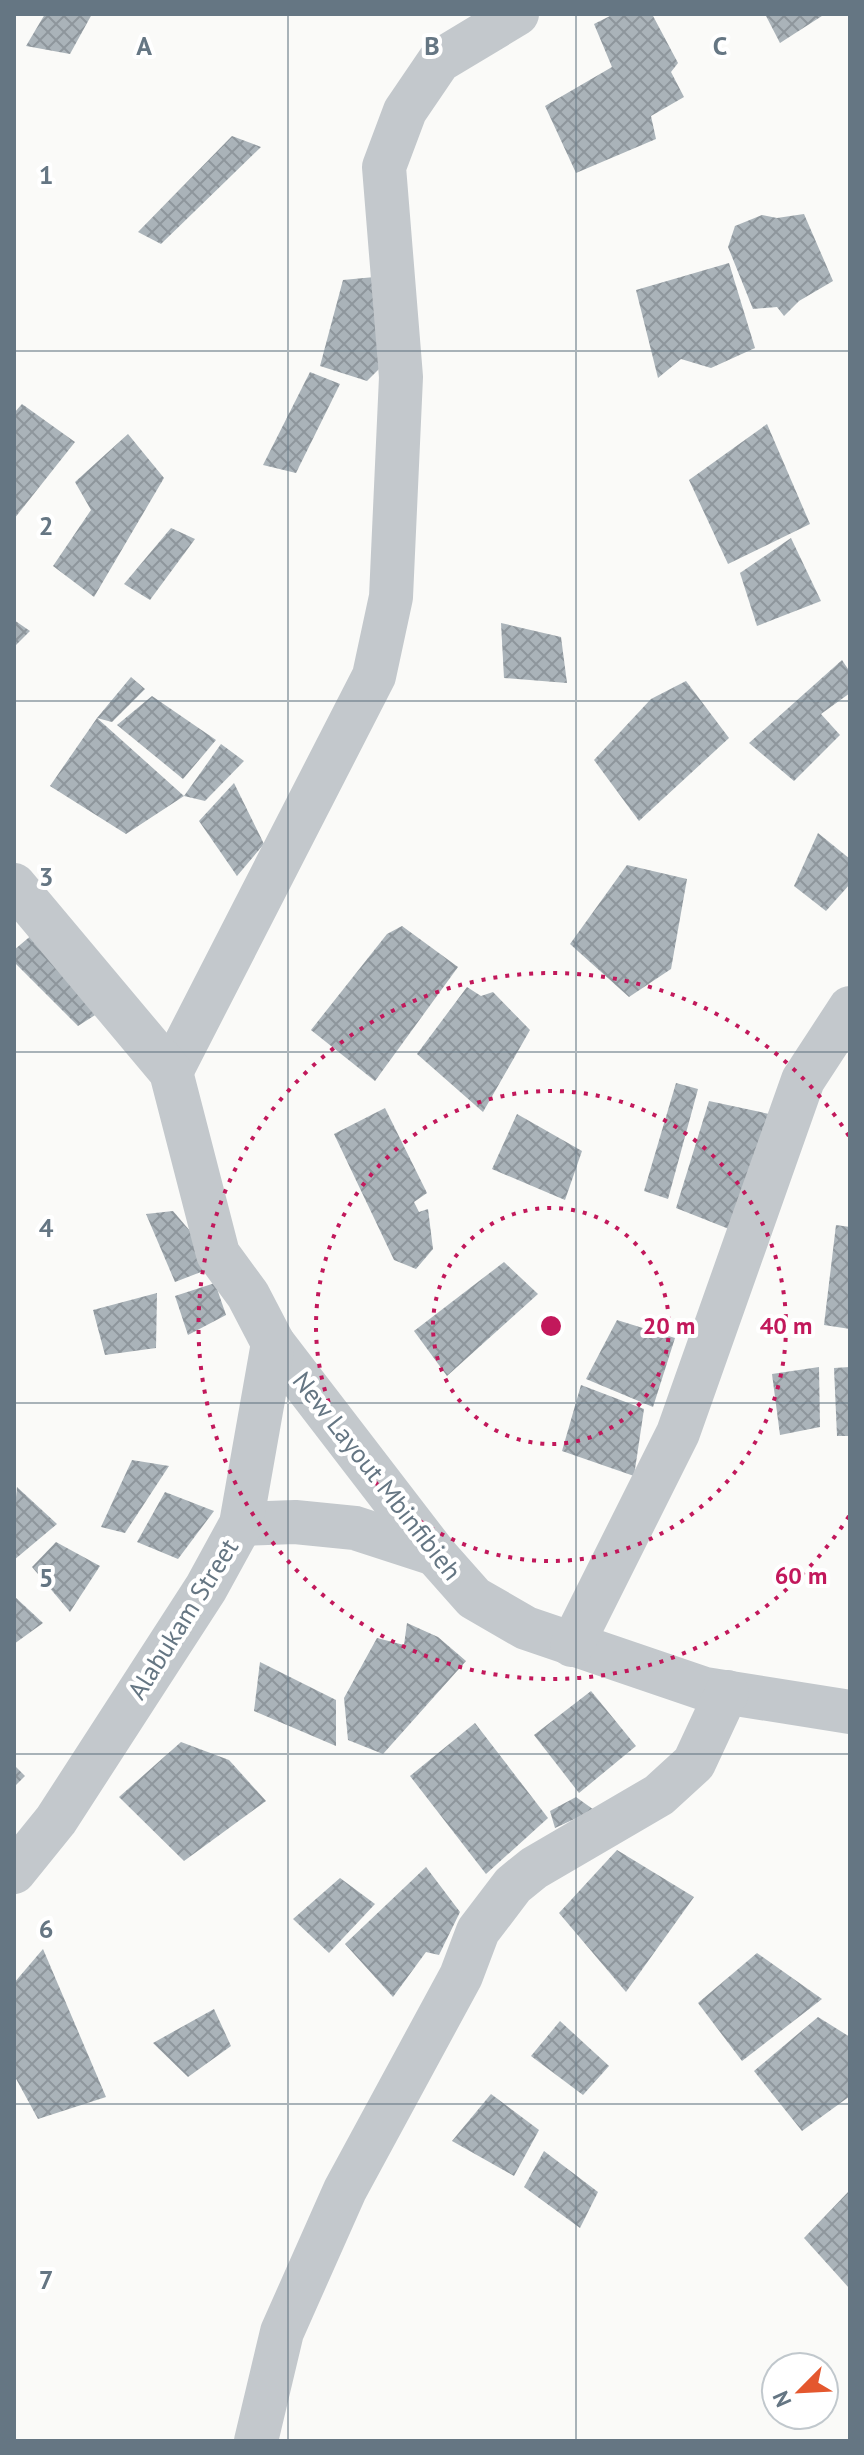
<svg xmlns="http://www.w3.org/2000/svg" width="864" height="2455" font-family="'PT Sans',sans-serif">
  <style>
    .building { fill: url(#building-cross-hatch) }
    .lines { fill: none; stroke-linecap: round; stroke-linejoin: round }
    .minor { stroke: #c3c8cc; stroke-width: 44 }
    .tertiary { stroke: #c3c8cc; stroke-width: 44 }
    .grid { fill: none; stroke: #657683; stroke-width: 2; stroke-opacity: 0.55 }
    .ring { fill: none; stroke: #c2185b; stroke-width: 4; stroke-dasharray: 4 8 }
    .labels { text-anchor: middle; stroke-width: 8; stroke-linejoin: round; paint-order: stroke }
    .street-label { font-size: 26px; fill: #657683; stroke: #fff }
    .grid-label { font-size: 26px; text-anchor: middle; font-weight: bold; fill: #657683; stroke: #fff; stroke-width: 8; stroke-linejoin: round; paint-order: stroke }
    .centre { fill: #c2185b; stroke: #fff; stroke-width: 4 }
    .ring-label { font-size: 24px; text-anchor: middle; font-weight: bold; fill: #c2185b; stroke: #fff; stroke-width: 8; stroke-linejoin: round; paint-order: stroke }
  </style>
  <defs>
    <pattern id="building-cross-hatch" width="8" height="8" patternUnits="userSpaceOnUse" patternTransform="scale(2)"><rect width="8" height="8" fill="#aab3b9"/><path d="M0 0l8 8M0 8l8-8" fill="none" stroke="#8e969c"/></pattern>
  </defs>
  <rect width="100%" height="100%" fill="#fafaf8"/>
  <g class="building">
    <path d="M45,14H92L70,54L26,46Z"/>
    <path d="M614,14H652L678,63L671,72L684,97L651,116L656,139L576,173L545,106L612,67L594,24Z"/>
    <path d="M765,14H825L780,43Z"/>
    <path d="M232,136L261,147L161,244L138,232Z"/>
    <path d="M804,214L833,281L799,301L784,316L777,307L753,309L728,247L735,226L762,215L777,218Z"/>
    <path d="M729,263L755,348L711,368L681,359L658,378L636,290Z"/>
    <path d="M385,276L394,354L367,381L320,366L343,280Z"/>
    <path d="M310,372L340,384L296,473L263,465Z"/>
    <path d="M22,404L75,442L14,519V413Z"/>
    <path d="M767,424L810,524L728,564L689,480Z"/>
    <path d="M128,434L164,478L94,597L53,566L91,510L75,482Z"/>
    <path d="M171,528L195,539L150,600L124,584Z"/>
    <path d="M791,538L821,601L757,626L740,573Z"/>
    <path d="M14,620L30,631L14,647Z"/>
    <path d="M501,623L561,637L567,683L504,678Z"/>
    <path d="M842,660L850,672V693L821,714L840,735L794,781L749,743Z"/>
    <path d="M131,677L145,689L112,722L97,718L184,796L126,834L50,786L97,718Z"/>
    <path d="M686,681L729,738L639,821L594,760L651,699Z"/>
    <path d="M152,696L216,740L183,779L117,725Z"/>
    <path d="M221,744L244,761L205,801L184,796Z"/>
    <path d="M234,783L264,844L237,876L199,821Z"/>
    <path d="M818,833L850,859V884L826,911L794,886Z"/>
    <path d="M627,865L687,879L671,969L629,997L570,944Z"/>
    <path d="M402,926L458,967L375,1081L311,1030L387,934Z"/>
    <path d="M33,934L103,1010L78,1026L14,962V950Z"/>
    <path d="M467,987L481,996L493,992L530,1030L483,1112L417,1054Z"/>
    <path d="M676,1083L698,1089L668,1199L644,1191Z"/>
    <path d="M709,1101L774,1115L729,1229L676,1208Z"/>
    <path d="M385,1108L427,1193L414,1202L419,1212L428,1209L433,1249L416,1269L394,1260L334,1134Z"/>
    <path d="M517,1114L582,1151L565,1200L492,1169Z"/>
    <path d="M173,1211L219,1265L175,1282L146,1214Z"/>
    <path d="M836,1225L850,1227V1329L824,1325Z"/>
    <path d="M504,1262L538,1294L447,1376L414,1331Z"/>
    <path d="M215,1283L226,1315L188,1335L175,1296Z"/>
    <path d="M157,1293L156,1348L105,1355L93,1310Z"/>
    <path d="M617,1320L675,1338L653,1407L586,1379Z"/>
    <path d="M819,1367L820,1427L780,1435L772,1374Z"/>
    <path d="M850,1367V1436H837L834,1368Z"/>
    <path d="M581,1385L644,1409L634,1476L562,1451Z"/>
    <path d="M132,1460L169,1466L125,1533L101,1527Z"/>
    <path d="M17,1487L57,1524L14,1560V1517Z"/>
    <path d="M165,1492L214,1511L178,1559L137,1542Z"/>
    <path d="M56,1542L100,1566L70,1612L32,1567Z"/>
    <path d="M14,1596L43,1623L14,1644Z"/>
    <path d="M407,1623L438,1637L466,1661L383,1754L348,1740L344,1698L377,1638L404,1645Z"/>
    <path d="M260,1662L336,1700V1746L254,1711Z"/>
    <path d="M591,1691L636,1746L579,1793L534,1735Z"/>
    <path d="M475,1723L548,1818L486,1874L410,1776Z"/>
    <path d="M181,1742L229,1760L266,1801L184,1861L119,1797Z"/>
    <path d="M14,1765L25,1776L14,1787Z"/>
    <path d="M576,1797L594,1810L555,1828L550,1811Z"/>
    <path d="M617,1850L694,1897L626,1992L559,1913Z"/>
    <path d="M426,1867L460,1912L439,1955L426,1952L393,1997L345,1944Z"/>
    <path d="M340,1878L375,1904L329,1953L293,1919Z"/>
    <path d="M43,1949L106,2097L38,2119L14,2075V1983Z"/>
    <path d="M757,1953L822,1999L742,2061L698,2003Z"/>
    <path d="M214,2009L231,2046L188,2077L153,2043Z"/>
    <path d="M818,2017L850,2037V2096L802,2131L754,2071Z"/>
    <path d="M560,2021L609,2066L583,2095L531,2056Z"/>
    <path d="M491,2094L539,2130L514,2176L452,2141Z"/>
    <path d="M544,2151L598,2192L580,2228L524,2187Z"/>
    <path d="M850,2190V2289L804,2238Z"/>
  </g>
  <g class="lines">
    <g class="minor">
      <path d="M171,1072L374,676L391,597L401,377L384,167L405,111L439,61L517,14"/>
      <path d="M273,1343L435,1554L474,1598L526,1628L705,1689L850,1712"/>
      <path d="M241,1524L295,1522L355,1528L435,1554"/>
      <path d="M572,1645L678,1433L803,1080L850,1008"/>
      <path d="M256,2441L282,2332L345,2190L461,1976L478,1931L513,1885L534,1868L659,1795L694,1763L727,1692"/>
    </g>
    <path class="tertiary" d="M14,885L171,1072L218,1254L248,1295L273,1343L241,1524L206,1588L56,1820L14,1872"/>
  </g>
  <path class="grid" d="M288,14V2441M576,14V2441M14,351H850M14,701H850M14,1052H850M14,1403H850M14,1754H850M14,2104H850"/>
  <g class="ring">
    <circle cx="551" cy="1326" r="118"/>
    <circle cx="551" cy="1326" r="235"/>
    <path d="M849 1516A353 353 0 1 1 849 1136"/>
  </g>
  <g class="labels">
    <g class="street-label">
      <text transform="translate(377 1476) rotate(52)" y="9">New Layout Mbinfibieh</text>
      <text transform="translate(183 1619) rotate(-58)" y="9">Alabukam Street</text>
    </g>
  </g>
  <g class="grid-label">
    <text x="144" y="55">A</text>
    <text x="432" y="55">B</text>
    <text x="720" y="55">C</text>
    <text x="46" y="184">1</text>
    <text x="46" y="535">2</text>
    <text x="46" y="886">3</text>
    <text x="46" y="1237">4</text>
    <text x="46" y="1587">5</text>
    <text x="46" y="1938">6</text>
    <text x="46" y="2289">7</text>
  </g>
  <circle cx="551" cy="1326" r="12" class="centre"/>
  <g class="ring-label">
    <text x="669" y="1334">20 m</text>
    <text x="786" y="1334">40 m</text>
    <text x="801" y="1584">60 m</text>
  </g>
  <rect width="864" height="2455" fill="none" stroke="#657683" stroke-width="32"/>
  <g transform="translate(800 2391) rotate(246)"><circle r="38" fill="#ffffff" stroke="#c1c8cd" stroke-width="2"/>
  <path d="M0-6L14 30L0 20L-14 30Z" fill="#e4572e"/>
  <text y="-12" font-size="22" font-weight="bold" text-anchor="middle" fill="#657683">N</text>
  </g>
</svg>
